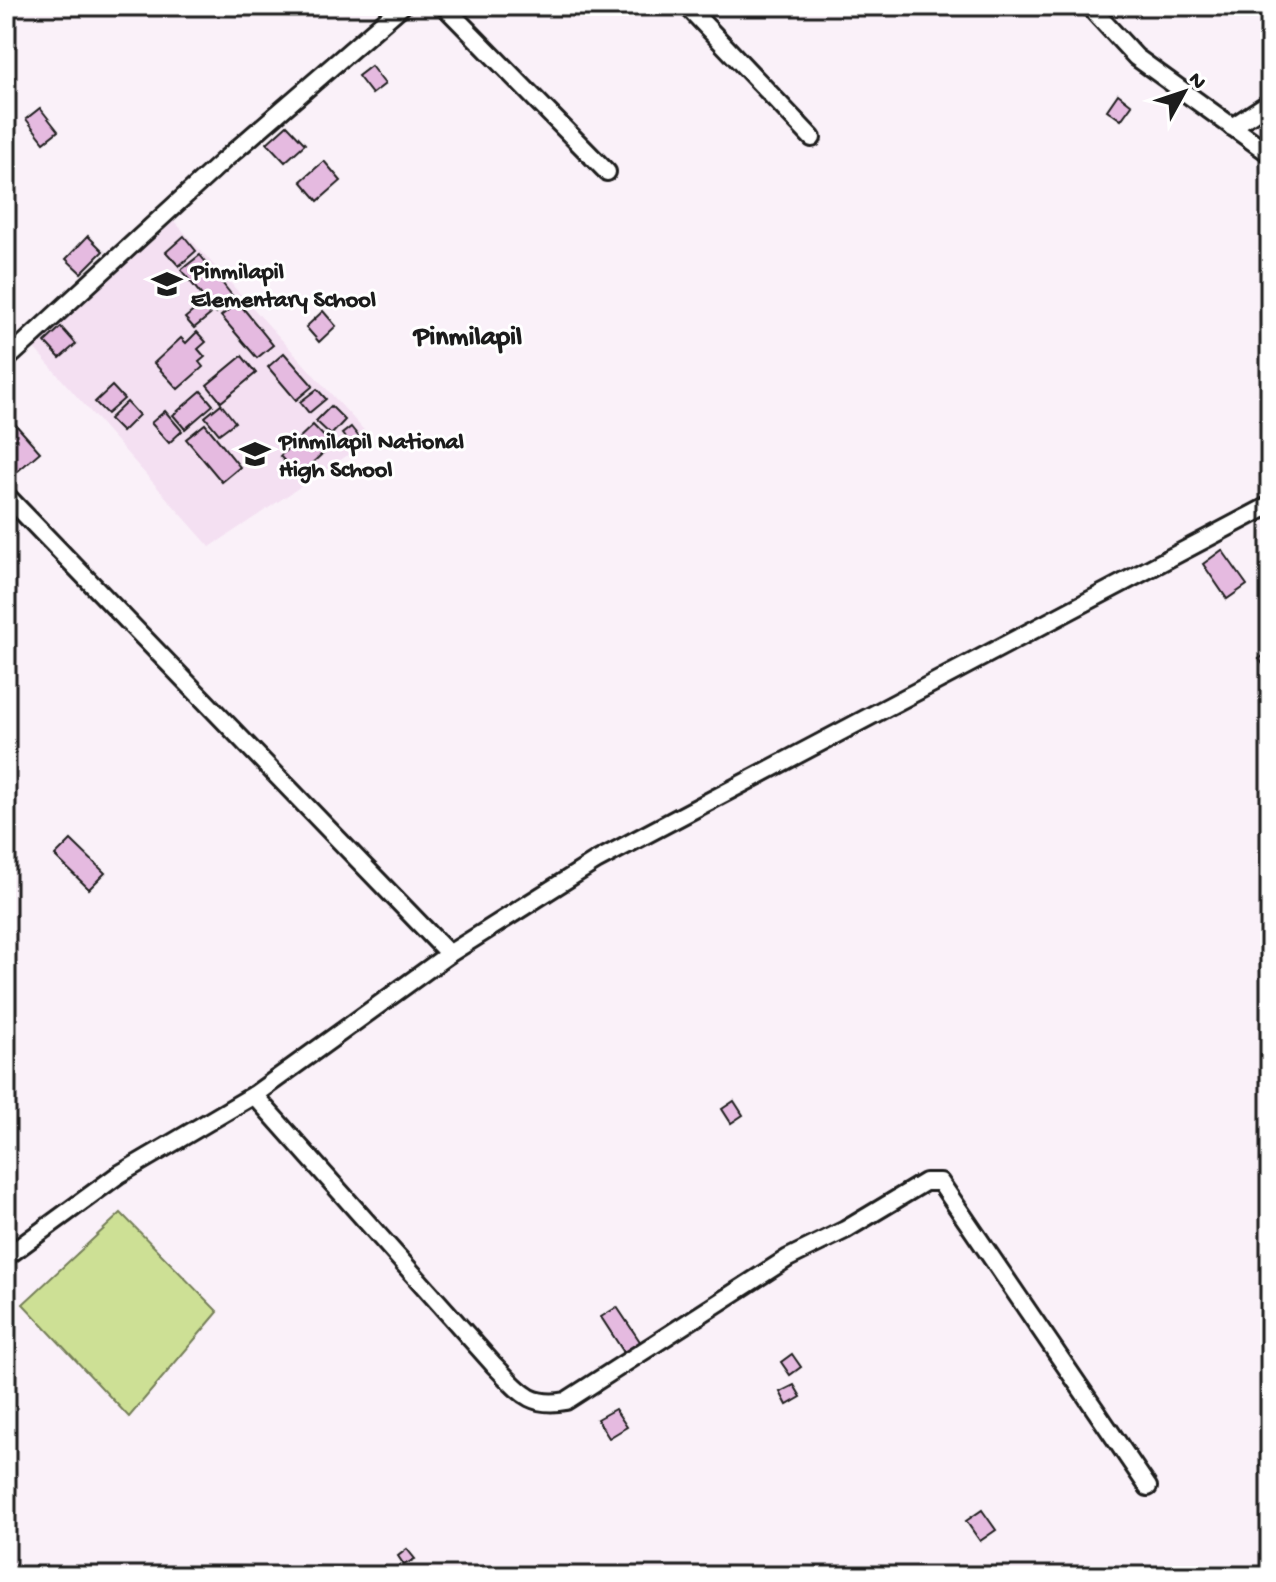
<svg xmlns="http://www.w3.org/2000/svg" width="1276" height="1582" font-family="'Gochi Hand',sans-serif">
  <style>
    .built { fill: #f4e0f2 }
    .green { fill: #cde095; stroke: #747e58; stroke-width: 2 }
    .building { fill: #e5bae0; stroke: #1c1c1c; stroke-width: 2 }
    .lines { fill: none; stroke-linecap: round; stroke-linejoin: round }
    .minor-casing { stroke: #1c1c1c; stroke-width: 22 }
    .minor { stroke: #fff; stroke-width: 16 }
    .labels { text-anchor: middle; stroke-width: 6; stroke-linejoin: round; paint-order: stroke }
    .poi-label { font-size: 24px; font-weight: bold; fill: #1c1c1c; stroke: #fff; text-anchor: start }
    .quarter-label { font-size: 28px; font-weight: bold; fill: #1c1c1c; stroke: #fff }
  </style>
  <rect width="100%" height="100%" fill="#faf1f9"/>
  <filter id="ink" filterUnits="userSpaceOnUse"><feTurbulence type="fractalNoise" baseFrequency=".0125" numOctaves="2"/><feDisplacementMap in="SourceGraphic" scale="16" xChannelSelector="R" yChannelSelector="G"/><feConvolveMatrix kernelMatrix="1 2 1 2 8 2 1 2 1" color-interpolation-filters="sRGB"/></filter>
  <g filter="url(#ink)">
    <path class="built" d="M174,221L372,439L210,547L34,348Z"/>
    <path class="green" d="M121,1213L218,1312L129,1417L23,1304Z"/>
    <g class="building">
      <path d="M371,66L385,84L372,94L358,76Z"/>
      <path d="M1118,94L1132,105L1121,120L1107,110Z"/>
      <path d="M40,108L58,131L44,142L26,119Z"/>
      <path d="M287,125L305,144L285,162L267,143Z"/>
      <path d="M324,161L341,181L318,201L301,181Z"/>
      <path d="M88,236L103,251L81,273L66,259Z"/>
      <path d="M184,236L196,251L179,266L166,252Z"/>
      <path d="M200,255L234,298L216,313L181,270Z"/>
      <path d="M238,302L273,345L257,358L221,316Z"/>
      <path d="M202,304L210,315L194,328L185,318Z"/>
      <path d="M323,311L336,326L319,342L306,327Z"/>
      <path d="M61,327L76,344L60,358L45,342Z"/>
      <path d="M197,332L206,342L198,349L205,357L199,362L203,367L178,389L154,363L181,338L186,343Z"/>
      <path d="M284,353L313,386L296,400L268,367Z"/>
      <path d="M242,356L256,373L221,402L207,385Z"/>
      <path d="M112,386L124,399L107,414L95,402Z"/>
      <path d="M317,389L326,399L309,413L300,402Z"/>
      <path d="M201,391L213,405L185,429L173,415Z"/>
      <path d="M127,402L139,415L122,432L109,419Z"/>
      <path d="M221,404L235,422L219,434L205,417Z"/>
      <path d="M331,406L345,420L331,435L316,421Z"/>
      <path d="M165,411L182,431L169,443L151,423Z"/>
      <path d="M7,415L40,452L11,477L6,473Z"/>
      <path d="M205,424L240,467L222,482L186,439Z"/>
      <path d="M313,425L332,445L298,476L280,456Z"/>
      <path d="M351,427L359,437L350,444L342,434Z"/>
      <path d="M1222,550L1247,585L1227,599L1203,564Z"/>
      <path d="M1270,651V665L1266,668L1259,659Z"/>
      <path d="M71,840L105,873L89,889L55,856Z"/>
      <path d="M734,1101L743,1115L731,1123L722,1109Z"/>
      <path d="M617,1307L643,1346L627,1357L601,1317Z"/>
      <path d="M792,1354L801,1367L790,1375L781,1362Z"/>
      <path d="M794,1385L801,1397L787,1405L780,1392Z"/>
      <path d="M615,1409L627,1427L609,1438L597,1419Z"/>
      <path d="M982,1510L996,1530L980,1541L966,1521Z"/>
      <path d="M407,1549L415,1559L404,1565L398,1556Z"/>
    </g>
    <g class="lines">
      <g class="minor-casing">
        <g id="minor">
          <path d="M444,6L607,172"/>
          <path d="M687,6L812,138"/>
          <path d="M1089,6L1136,57L1270,154"/>
          <path d="M1232,127L1270,102"/>
          <path d="M6,360L223,161L402,6"/>
          <path d="M6,495L449,954"/>
          <path d="M254,1095L494,1365C519,1390 528,1408 566,1401L788,1258L845,1230L925,1182H940L1148,1487"/>
          <path d="M6,1257L118,1175L254,1095L449,954L596,861L1270,505"/>
        </g>
      </g>
      <use href="#minor" class="minor"/>
    </g>
  </g>
  <defs>
    <g id="school-bare" transform="scale(2.4)"><path d="M0-5L7-2L0 1L-7-2ZM-4 1L0 2.5L4 1V4Q0 6-4 4Z" fill="#1c1c1c" stroke="#fff" stroke-width="2.5" paint-order="stroke"/></g>
  </defs>
  <g fill-rule="evenodd">
    <use href="#school-bare" x="167" y="284"/>
    <use href="#school-bare" x="255" y="454"/>
  </g>
  <g class="labels">
    <g class="poi-label">
      <text x="191" y="278">Pinmilapil<tspan x="191" dy="28">Elementary School</tspan></text>
      <text x="279" y="448">Pinmilapil National<tspan x="279" dy="28">High School</tspan></text>
    </g>
    <g class="quarter-label">
      <text x="468" y="344">Pinmilapil</text>
    </g>
  </g>
  <rect width="1276" height="1582" fill="none" stroke="#fff" stroke-width="32"/>
  <rect x="16" y="16" width="1244" height="1550" fill="none" stroke="#1c1c1c" stroke-width="3" filter="url(#ink)"/>
  <g transform="translate(1184 92) rotate(50)" stroke="#ffffff" stroke-width="6" paint-order="stroke">
  <path d="M0-6L14 30L0 20L-14 30Z" fill="#1c1c1c"/>
  <text y="-12" font-size="22" font-weight="bold" text-anchor="middle" fill="#1c1c1c">N</text>
  </g>
</svg>
